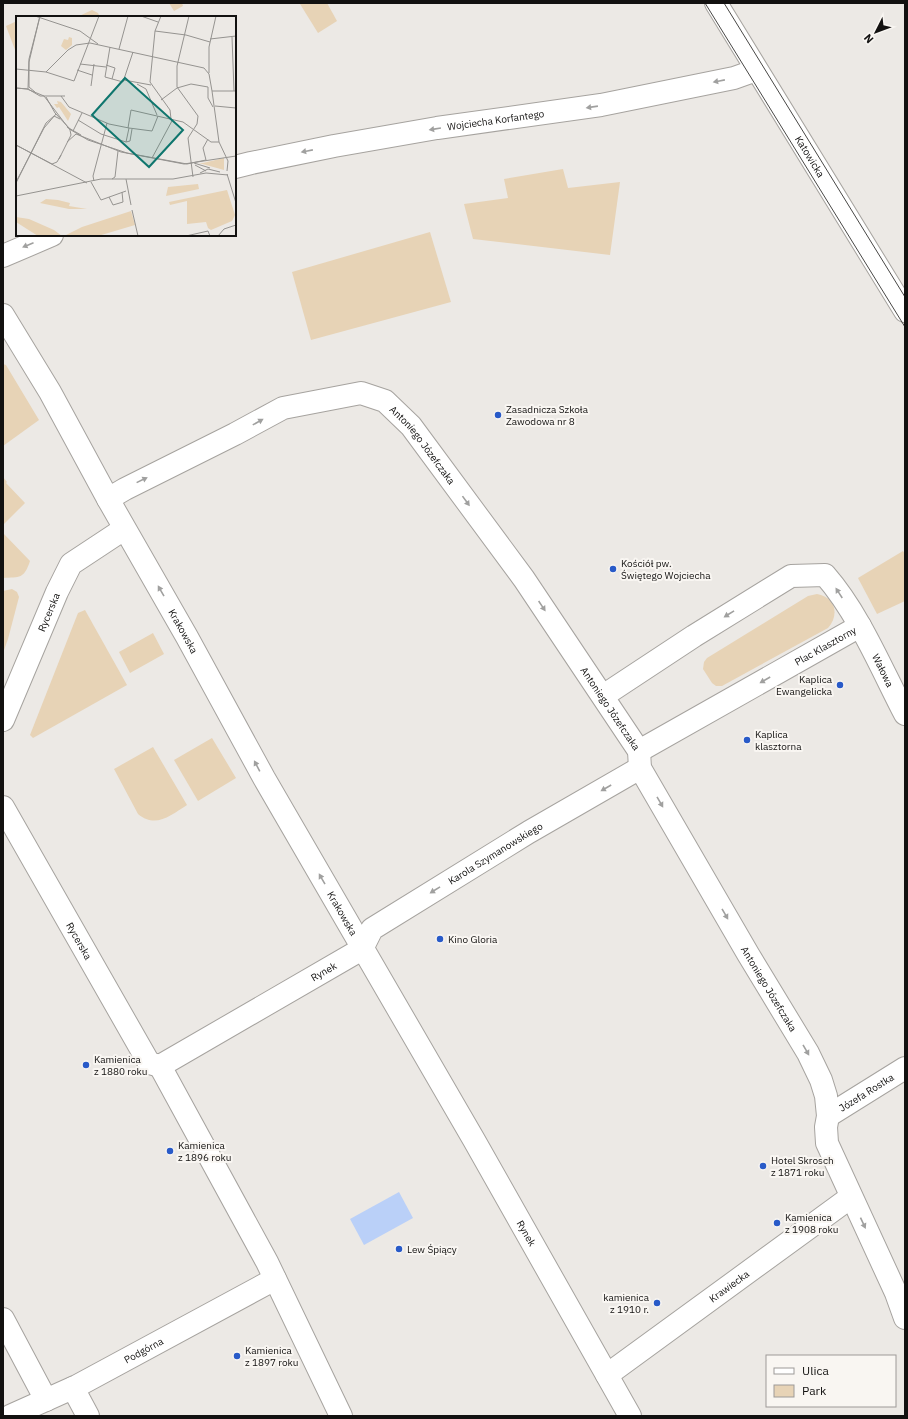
<svg xmlns="http://www.w3.org/2000/svg" width="908" height="1419" font-family="'IBM Plex Sans',sans-serif">
  <style>
    .green { fill: #e7d3b6 }
    .water { fill: #bad0f8 }
    .lines { fill: none; stroke-linecap: round; stroke-linejoin: round }
    .minor-casing { stroke: #a6a39f; stroke-width: 24 }
    .minor { stroke: #fff; stroke-width: 22 }
    .tram { stroke: #484745; stroke-width: 1 }
    .oneway { fill: #a0a09f }
    .poi-dot { fill: #285ac8; stroke: #f9f6f2; stroke-width: 1.5 }
    .labels { text-anchor: middle; stroke-width: 4; stroke-linejoin: round; paint-order: stroke }
    .street-label { font-size: 10px; fill: #121110; stroke: #f9f6f2 }
    .poi-label { font-size: 10px; fill: #121110; stroke: #f9f6f2; text-anchor: start }
    .inset-road { fill: none; stroke: #959390; stroke-width: 1 }
    .view { fill: #0f766e; fill-opacity: 0.15; stroke: #0f766e; stroke-width: 2 }
    .inset-edge { fill: none; stroke: #121110; stroke-width: 2 }
  </style>
  <rect width="100%" height="100%" fill="#ece9e5"/>
  <g class="green">
    <path d="M169,3H182L183,6L174,11Z"/>
    <path d="M302,3H327L337,21L318,33L300,4Z"/>
    <path d="M92,10L98,13L100,17H77Z"/>
    <path d="M17,21V55L6,26Z"/>
    <path d="M563,169L568,188L620,182L610,255L473,239L464,204L508,198L504,179Z"/>
    <path d="M430,232L451,302L311,340L292,272Z"/>
    <path d="M3,364L6,365L39,420L3,446Z"/>
    <path d="M3,477L7,482L6,483L25,503L3,525Z"/>
    <path d="M3,533L30,561C24,579 20,577 3,578Z"/>
    <path d="M903,551L905,554V601L877,614L858,578Z"/>
    <path d="M12,589L17,592L19,597L8,639L3,653V591Z"/>
    <path d="M817,594C835,597 840,614 828,628L722,686H716L712,683L703,669L704,662L707,658L808,596Z"/>
    <path d="M85,610L127,685L33,738L30,735L78,613Z"/>
    <path d="M153,633L164,654L130,673L119,652Z"/>
    <path d="M212,738L236,778L198,801L174,760Z"/>
    <path d="M153,747L187,805C171,815 156,829 138,814L114,769Z"/>
  </g>
  <path class="water" d="M399,1192L413,1218L364,1245L350,1219Z"/>
  <g class="lines">
    <g class="minor-casing">
      <g id="minor">
        <path id="s1" d="M716,3L905,311"/>
        <path id="s2" d="M235,167L251,163L334,146L437,128L601,105L734,78L748,73L755,68"/>
        <path d="M3,256L52,235"/>
        <path id="s3" d="M3,315L50,392L108,499L187,637L264,778L474,1140L630,1416"/>
        <path id="s4" d="M108,499L125,489L235,434L283,408L361,393L385,401L411,426L524,579L639,751L640,768L748,954L808,1053L821,1080L826,1096L828,1116L826,1127L827,1143L896,1293L905,1318"/>
        <path id="s5" d="M603,696L694,636L791,576L825,575C859,614 881,668 905,714"/>
        <path id="s6" d="M3,720L57,592L71,564L124,529"/>
        <path id="s7" d="M639,751L860,626"/>
        <path id="s8" d="M3,807L149,1063L160,1066"/>
        <path id="s9" d="M362,949L372,929L529,832L640,768"/>
        <path d="M160,1066L267,1262L341,1416"/>
        <path id="s10" d="M160,1066L362,949"/>
        <path id="s11" d="M828,1116L905,1068"/>
        <path d="M3,1319L46,1400"/>
        <path id="s12" d="M607,1375L851,1197"/>
        <path d="M73,1388L88,1416"/>
        <path id="s13" d="M10,1416L77,1386L275,1279"/>
      </g>
    </g>
    <use href="#minor" class="minor"/>
    <g class="tram">
      <path d="M705,3L905,327"/>
      <path d="M724,3L905,297"/>
    </g>
  </g>
  <defs><path id="oneway-solid" d="M-6-.8H1V-3.2L6.5 0L1 3.2V.8H-6Z"/></defs>
  <g class="oneway">
    <use href="#oneway-solid" transform="translate(719 81) rotate(169)"/>
    <use href="#oneway-solid" transform="translate(592 107) rotate(172)"/>
    <use href="#oneway-solid" transform="translate(435 129) rotate(171)"/>
    <use href="#oneway-solid" transform="translate(307 151) rotate(169)"/>
    <use href="#oneway-solid" transform="translate(28 245) rotate(157)"/>
    <use href="#oneway-solid" transform="translate(258 422) rotate(-29)"/>
    <use href="#oneway-solid" transform="translate(142 480) rotate(-26)"/>
    <use href="#oneway-solid" transform="translate(466 501) rotate(54)"/>
    <use href="#oneway-solid" transform="translate(161 591) rotate(-120)"/>
    <use href="#oneway-solid" transform="translate(839 593) rotate(-123)"/>
    <use href="#oneway-solid" transform="translate(542 606) rotate(56)"/>
    <use href="#oneway-solid" transform="translate(729 614) rotate(148)"/>
    <use href="#oneway-solid" transform="translate(765 680) rotate(150)"/>
    <use href="#oneway-solid" transform="translate(257 766) rotate(-118)"/>
    <use href="#oneway-solid" transform="translate(606 788) rotate(150)"/>
    <use href="#oneway-solid" transform="translate(660 802) rotate(60)"/>
    <use href="#oneway-solid" transform="translate(322 879) rotate(-120)"/>
    <use href="#oneway-solid" transform="translate(435 890) rotate(148)"/>
    <use href="#oneway-solid" transform="translate(725 914) rotate(60)"/>
    <use href="#oneway-solid" transform="translate(806 1050) rotate(60)"/>
    <use href="#oneway-solid" transform="translate(863 1223) rotate(65)"/>
  </g>
  <g class="poi-dot">
    <circle cx="498" cy="415" r="4"/>
    <circle cx="613" cy="569" r="4"/>
    <circle cx="840" cy="685" r="4"/>
    <circle cx="747" cy="740" r="4"/>
    <circle cx="440" cy="939" r="4"/>
    <circle cx="86" cy="1065" r="4"/>
    <circle cx="170" cy="1151" r="4"/>
    <circle cx="763" cy="1166" r="4"/>
    <circle cx="777" cy="1223" r="4"/>
    <circle cx="399" cy="1249" r="4"/>
    <circle cx="657" cy="1303" r="4"/>
    <circle cx="237" cy="1356" r="4"/>
  </g>
  <g class="labels">
    <g class="street-label">
      <text dy="4" stroke="none"><textPath href="#s2" startOffset="265">Wojciecha Korfantego</textPath></text>
      <text dy="4" stroke="none"><textPath href="#s1" startOffset="180">Katowicka</textPath></text>
      <text dy="4" stroke="none"><textPath href="#s4" startOffset="360">Antoniego Józefczaka</textPath></text>
      <text dy="4" stroke="none"><textPath href="#s6" startOffset="117">Rycerska</textPath></text>
      <text dy="4" stroke="none"><textPath href="#s3" startOffset="364">Krakowska</textPath></text>
      <text dy="4" stroke="none"><textPath href="#s7" startOffset="214">Plac Klasztorny</textPath></text>
      <text dy="4" stroke="none"><textPath href="#s5" startOffset="369">Wałowa</textPath></text>
      <text dy="4" stroke="none"><textPath href="#s4" startOffset="684">Antoniego Józefczaka</textPath></text>
      <text dy="4" stroke="none"><textPath href="#s9" startOffset="167">Karola Szymanowskiego</textPath></text>
      <text dy="4" stroke="none"><textPath href="#s3" startOffset="688">Krakowska</textPath></text>
      <text dy="4" stroke="none"><textPath href="#s8" startOffset="154">Rycerska</textPath></text>
      <text dy="4" stroke="none"><textPath href="#s10" startOffset="189">Rynek</textPath></text>
      <text dy="4" stroke="none"><textPath href="#s4" startOffset="1008">Antoniego Józefczaka</textPath></text>
      <text dy="4" stroke="none"><textPath href="#s11" startOffset="45">Józefa Rostka</textPath></text>
      <text dy="4" stroke="none"><textPath href="#s3" startOffset="1057">Rynek</textPath></text>
      <text dy="4" stroke="none"><textPath href="#s12" startOffset="151">Krawiecka</textPath></text>
      <text dy="4" stroke="none"><textPath href="#s13" startOffset="149">Podgórna</textPath></text>
    </g>
    <g class="poi-label">
      <text x="506" y="413">Zasadnicza Szkoła<tspan x="506" dy="12">Zawodowa nr 8</tspan></text>
      <text x="621" y="567">Kościół pw.<tspan x="621" dy="12">Świętego Wojciecha</tspan></text>
      <text x="832" y="683" text-anchor="end">Kaplica<tspan x="832" dy="12">Ewangelicka</tspan></text>
      <text x="755" y="738">Kaplica<tspan x="755" dy="12">klasztorna</tspan></text>
      <text x="448" y="943">Kino Gloria</text>
      <text x="94" y="1063">Kamienica<tspan x="94" dy="12">z 1880 roku</tspan></text>
      <text x="178" y="1149">Kamienica<tspan x="178" dy="12">z 1896 roku</tspan></text>
      <text x="771" y="1164">Hotel Skrosch<tspan x="771" dy="12">z 1871 roku</tspan></text>
      <text x="785" y="1221">Kamienica<tspan x="785" dy="12">z 1908 roku</tspan></text>
      <text x="407" y="1253">Lew Śpiący</text>
      <text x="649" y="1301" text-anchor="end">kamienica<tspan x="649" dy="12">z 1910 r.</tspan></text>
      <text x="245" y="1354">Kamienica<tspan x="245" dy="12">z 1897 roku</tspan></text>
    </g>
  </g>
  <g transform="translate(16 16)">
    <rect width="220" height="220" fill="#ece9e5"/>
    <path d="M53,21L56,22V29L50,34L45,30L48,23L52,24ZM41,85L45,86L55,98L52,105L43,91L41,92L38,88H42ZM208,142V154L183,147H187ZM182,168L183,173L150,180L152,171ZM211,174L219,199L216,205L195,214L192,212L190,206L171,208V185L154,189L153,186ZM30,183L42,184L54,187L53,190L71,193H53L24,187ZM115,195L119,209L82,220H48L66,211ZM0,201L13,203L38,214L46,220H22L0,206Z" fill="#e7d3b6"/>
    <path class="inset-road" d="M19,0L64,15L82,28M125,0L142,6M145,0L139,15L134,66L154,94L155,103M173,0L161,50V71L182,100L181,108L172,122L177,161M139,15L170,19L194,26M216,21L218,75M194,23L220,20M94,31L89,61L107,66L117,36M103,33L112,0M64,48L90,51M90,49L99,52L96,63M0,53L30,56L52,34L60,29L74,27L188,52L193,58L196,75L203,126L212,145L211,155M61,54L76,59M30,56L58,65L83,0M193,57V31L200,0M108,64L135,69M121,68L130,73L141,99M75,70L78,48M0,72L12,73M0,72L11,73L28,80L54,114L55,119L43,143M12,73L13,43L24,0M12,73L24,80H49M196,75H220M19,76L13,71V46L24,0M45,80L53,91L93,108L113,112L136,115L142,100M30,81L39,97L55,114L72,124L111,137L171,148L190,144L187,132L192,123M145,84L161,72L175,68L192,71V82L197,91M199,90L220,92M62,104L85,118L110,126M51,111L65,119M112,112L115,94L167,106L195,126H203M57,115L66,97M51,126L60,118L105,136L168,148L220,140M110,126L114,125L116,113M110,126L113,112M0,129L71,167M0,129L36,148L41,146L45,139M136,142L157,103M178,147L194,152M179,149L190,155M184,157L192,153L204,156M211,158L220,187M96,163L99,161L102,135M110,163L115,189M78,165L77,160L91,107M0,166L28,112L40,98M75,166L85,184L110,175M0,167L30,107L38,100L44,103M0,180L85,163H157L190,157L212,159M93,181L97,189L107,186L106,176M116,194L122,220M170,220L192,215L194,220M202,220L208,213L220,209"/>
    <path class="view" d="M109,62L167,114L133,151L76,99Z"/>
    <rect width="220" height="220" class="inset-edge"/>
  </g>
  <rect width="908" height="1419" fill="none" stroke="#121110" stroke-width="8"/>
  <rect x="766" y="1355" width="130" height="52" fill="#f9f6f2" stroke="#9d9a98"/>
  <rect x="774" y="1368" width="20" height="6" fill="#ffffff" stroke="#9d9a98"/>
  <text x="802" y="1375" font-size="12" fill="#121110">Ulica</text>
  <rect x="774" y="1385" width="20" height="12" fill="#e7d3b6" stroke="#9d9a98"/>
  <text x="802" y="1395" font-size="12" fill="#121110">Park</text>
  <g transform="translate(876 32) rotate(228)" stroke="#f9f6f2" stroke-width="3" paint-order="stroke">
  <path d="M0-3L7 15L0 10L-7 15Z" fill="#121110"/>
  <text y="-6" font-size="11" font-weight="bold" text-anchor="middle" fill="#121110">N</text>
  </g>
</svg>
